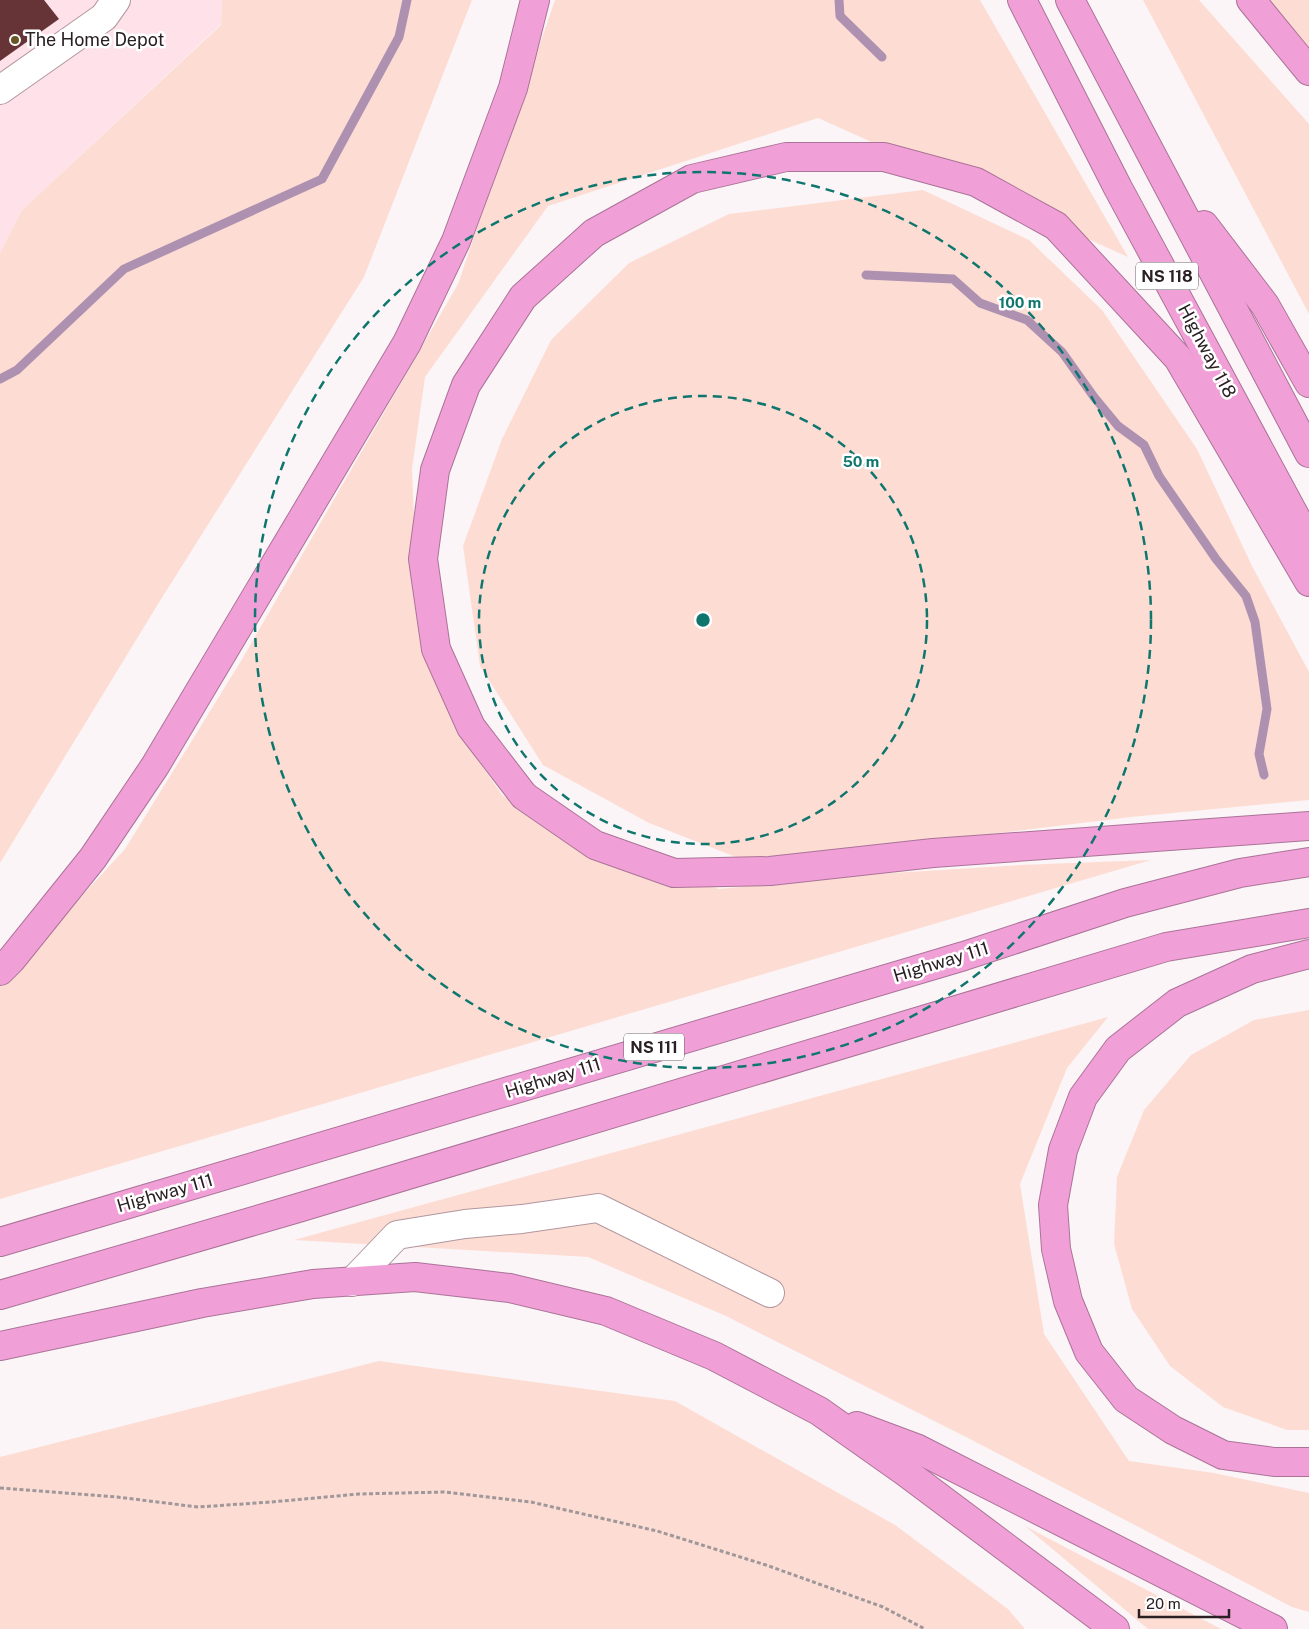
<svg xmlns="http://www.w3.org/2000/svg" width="1309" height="1629" font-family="'Public Sans',sans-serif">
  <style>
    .built { fill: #ffe1ea }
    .green { fill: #fdddd3 }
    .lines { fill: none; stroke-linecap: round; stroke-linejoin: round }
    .stream { stroke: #ae91b1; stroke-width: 9 }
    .building { fill: #663336 }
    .minor-casing { stroke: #b1979e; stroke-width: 30 }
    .highway-casing { stroke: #ab7398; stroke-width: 30 }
    .path { stroke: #9f979a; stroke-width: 3; stroke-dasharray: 4 2.5; stroke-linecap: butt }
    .minor { stroke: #fff; stroke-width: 28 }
    .highway { stroke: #f1a0d7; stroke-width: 28 }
    .ring { fill: none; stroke: #0f766e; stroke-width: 2.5; stroke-dasharray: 9 6 }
    .poi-dot { fill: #655825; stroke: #fff; stroke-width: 2 }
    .labels { text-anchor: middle; stroke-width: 5; stroke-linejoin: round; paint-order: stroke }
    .shield { fill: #fff; stroke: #6a6365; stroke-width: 1 }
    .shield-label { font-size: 16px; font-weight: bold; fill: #2a2023 }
    .poi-label { font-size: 18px; fill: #2a2023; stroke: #fff; text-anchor: start }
    .street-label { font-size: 18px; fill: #2a2023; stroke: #fff }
    .centre { fill: #0f766e; stroke: #fff; stroke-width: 2.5 }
    .ring-label { font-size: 15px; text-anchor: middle; font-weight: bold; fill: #0f766e; stroke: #fff; stroke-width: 5; stroke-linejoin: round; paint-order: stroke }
  </style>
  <rect width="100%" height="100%" fill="#fbf5f7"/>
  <path class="built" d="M0,0H222L221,24L22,210L0,253Z"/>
  <g class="green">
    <path d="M222,0H472L364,277L158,604L0,863V253L22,210L221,25Z"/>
    <path d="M555,0H980L1128,257L818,118L548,206L425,377L412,469L415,544L427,644L455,728L503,796L579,844L719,889L860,875L1020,865L1151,860L0,1199V985L125,849L241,661L458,284Z"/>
    <path d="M1143,0H1199L1309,124V314Z"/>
    <path d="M1248,0H1309V75Z"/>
    <path d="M923,190L1029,240L1102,310L1197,449L1252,566L1309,672V800L1131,817L751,863L649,823L543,765L480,666L463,546L502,439L551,340L629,263L729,214Z"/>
    <path d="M1309,1010V1430H1287L1223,1407L1170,1366L1132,1309L1114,1244L1117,1177L1144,1110L1191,1055L1254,1020Z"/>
    <path d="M1108,1017L1067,1068L1020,1184L1044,1334L1129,1461L1214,1473L1309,1493V1612L1292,1607L970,1439L726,1316L588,1257L294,1240Z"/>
    <path d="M379,1361L675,1401L895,1525L1008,1609L1025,1629H0V1457Z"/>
    <path d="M1025,1526L1221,1629H1148Z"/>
  </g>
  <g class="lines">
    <g class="stream">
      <path d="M839,0L840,16L882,57"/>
      <path d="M866,275L953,279L980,303L1027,320L1062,352L1094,397L1118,426L1144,445L1159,476L1216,559L1246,596L1255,622L1267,709L1259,754L1264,775"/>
      <path d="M0,379L17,370L124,269L322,179L399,37L407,0"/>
    </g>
  </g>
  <path class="building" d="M0,0H44L59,19L0,61Z"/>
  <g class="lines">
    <g class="minor-casing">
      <g id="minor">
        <path d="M0,90L104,17L116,0"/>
        <path d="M352,1282L397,1235L465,1224L522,1219L598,1208L770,1293"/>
      </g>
    </g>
    <g class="highway-casing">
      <g id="highway">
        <path d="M1022,0L1118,188L1309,542"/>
        <path d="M1070,0L1309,453"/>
        <path d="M1251,0L1309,71"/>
        <path d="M1204,225L1265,305L1309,383"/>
        <path d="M1309,582L1178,358L1056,226L976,182L884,157H786L692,179L594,233L523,297L466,385L435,470L423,559L436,649L471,727L524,796L595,845L674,873L770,871L933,853L1309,826"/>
        <path d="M1309,954L1252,969L1177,1003L1118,1049L1083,1097L1063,1150L1053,1205L1056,1249L1068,1301L1089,1352L1126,1399L1173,1430L1223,1455L1274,1462H1309"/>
        <path d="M0,971L11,960L93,858L155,766L407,343L456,241L513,88L535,0"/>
        <path d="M0,1242L964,956L1125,903L1240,873L1309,862"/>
        <path d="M0,1295L298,1208L1166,947L1309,923"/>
        <path d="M0,1346L202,1303L313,1284L415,1277L510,1288L606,1311L714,1356L819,1411L904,1471L1115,1629"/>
        <path d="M857,1426L916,1448L1273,1629"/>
      </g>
    </g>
    <path class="path" d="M0,1488L117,1497L198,1507L271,1502L359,1494L444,1492L531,1502L657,1531L766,1565L883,1607L925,1629"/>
    <use href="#minor" class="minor"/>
    <use href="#highway" class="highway"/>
  </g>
  <g class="ring">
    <circle cx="703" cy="620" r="224"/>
    <circle cx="703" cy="620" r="448"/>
  </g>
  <circle class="poi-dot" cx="15" cy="40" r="5"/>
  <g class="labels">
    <g class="shield">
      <rect x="1136" y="262.5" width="62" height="27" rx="4"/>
      <rect x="624" y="1033.5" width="60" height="27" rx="4"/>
    </g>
    <g class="shield-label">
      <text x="1167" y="282">NS 118</text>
      <text x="654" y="1053">NS 111</text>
    </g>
    <g class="poi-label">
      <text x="25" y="46">The Home Depot</text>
    </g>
    <g class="street-label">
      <text transform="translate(1207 351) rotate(62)" y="6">Highway 118</text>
      <text transform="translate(941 962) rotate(-17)" y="6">Highway 111</text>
      <text transform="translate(553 1078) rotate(-17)" y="6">Highway 111</text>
      <text transform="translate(165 1193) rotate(-16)" y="6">Highway 111</text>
    </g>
  </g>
  <circle cx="703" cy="620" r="8" class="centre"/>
  <g class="ring-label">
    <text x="1020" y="308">100 m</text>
    <text x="861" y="467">50 m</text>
  </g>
  <path d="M1139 1609v8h90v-8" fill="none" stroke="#2a2023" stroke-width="2.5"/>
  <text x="1146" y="1609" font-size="15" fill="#2a2023" stroke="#ffffff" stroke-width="4" paint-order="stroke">20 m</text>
</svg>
